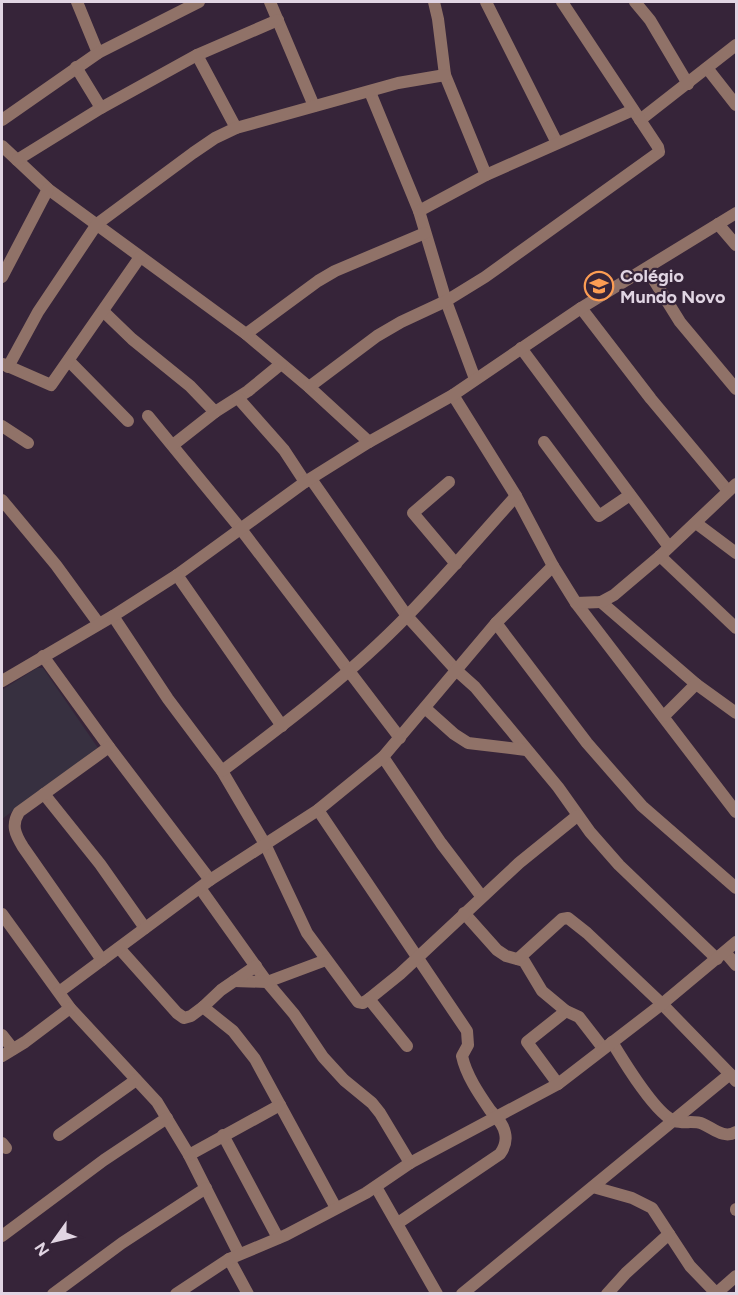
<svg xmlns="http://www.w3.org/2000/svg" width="738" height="1295" font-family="Figtree,sans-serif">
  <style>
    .commercial { fill: #373040 }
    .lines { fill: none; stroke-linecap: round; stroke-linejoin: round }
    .minor { stroke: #907268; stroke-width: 12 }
    .labels { text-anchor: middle; stroke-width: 4.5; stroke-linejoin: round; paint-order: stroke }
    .poi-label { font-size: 18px; font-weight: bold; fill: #e1d5e3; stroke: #362439; text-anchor: start }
  </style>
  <rect width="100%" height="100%" fill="#362439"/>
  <path class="commercial" d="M37,668H43L98,748L2,819V690Z"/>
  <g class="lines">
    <g class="minor">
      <path d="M77,2L98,53"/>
      <path d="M270,2L314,106"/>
      <path d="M434,2L438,19L445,75L486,175"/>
      <path d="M486,2L557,143"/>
      <path d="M635,2L650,20L688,84"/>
      <path d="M197,55L236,128"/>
      <path d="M76,67L101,108"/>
      <path d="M707,68L736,105"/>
      <path d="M370,92L419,211L446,301L475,379"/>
      <path d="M2,120L98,53L199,2"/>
      <path d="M640,120L736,45"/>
      <path d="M2,146L48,189L246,334L309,387L369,442"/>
      <path d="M17,160L101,108L197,55L278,20"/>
      <path d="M419,211L486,175L633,110"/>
      <path d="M718,224L736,245"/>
      <path d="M647,269L680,322L736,389"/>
      <path d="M2,277L48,189"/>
      <path d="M581,308L651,399L728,491"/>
      <path d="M104,312L132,339L190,386L215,412L248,391L281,364"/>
      <path d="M246,334L318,281L335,271L425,233"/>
      <path d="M521,348L669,547"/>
      <path d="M69,361L128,421"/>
      <path d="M3,364L51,385L140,257"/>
      <path d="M8,367L38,312L97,224L193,153L215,138L236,128L398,83L445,75"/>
      <path d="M309,387L377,336L401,322L446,301L485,277L659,152L658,147L562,2"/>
      <path d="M453,395L516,496L553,566L576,603L736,812"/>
      <path d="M238,398L284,450L305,482"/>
      <path d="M148,416L240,528L400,738"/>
      <path d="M2,426L28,443"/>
      <path d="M544,442L599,516L630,495"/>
      <path d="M173,445L215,412"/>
      <path d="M311,479L407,616L456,670L475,687L558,787L590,832L619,865L717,959"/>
      <path d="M449,482L413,513L456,564"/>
      <path d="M2,500L56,565L99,624"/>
      <path d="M696,523L736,553"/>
      <path d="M660,556L736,628"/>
      <path d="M177,575L282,726"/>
      <path d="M601,602L696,684L736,713"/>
      <path d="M576,603L601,602L614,595L660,556L736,484"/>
      <path d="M113,616L168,699L222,771L265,844L307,933L358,1002L363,1003L369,999"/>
      <path d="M496,623L587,743L642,806L736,888"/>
      <path d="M43,656L109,747L210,880"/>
      <path d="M2,681L113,616L177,575L305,482L369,442L453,395L581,308L736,213"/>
      <path d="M425,708L454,734L468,743L526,750"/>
      <path d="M664,716L696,684"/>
      <path d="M383,757L441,843L482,897"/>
      <path d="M222,771C286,723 352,673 408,615C445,577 480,536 516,496"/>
      <path d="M44,794L100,864L145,928"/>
      <path d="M318,810L467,1031L468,1045L462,1056C466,1075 479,1094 490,1110C496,1117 503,1123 505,1133C507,1141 505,1147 500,1154L398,1223"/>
      <path d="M200,888L267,982L294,1014L323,1057L344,1080L372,1103L380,1113L410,1163"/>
      <path d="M464,913L497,950L506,956L524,961L542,991L566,1011L579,1017L603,1048"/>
      <path d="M2,914L70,1008L157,1102L189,1155L239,1254"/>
      <path d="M119,948L177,1013L184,1018L191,1016L203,1007L233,1031L255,1059L336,1208"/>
      <path d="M725,952L736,965"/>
      <path d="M518,959L562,919L568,918L587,933L662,1004L730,1074"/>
      <path d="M102,960L23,847C15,834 11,825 19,812L109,747"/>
      <path d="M234,981L267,982L326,960"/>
      <path d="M59,992L210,880L318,810L383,757L496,623L553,566"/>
      <path d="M203,1007L221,990L256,966"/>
      <path d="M2,1035L13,1049"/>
      <path d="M612,1042C623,1060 656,1115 675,1121C684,1124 694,1120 703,1124C714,1129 724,1139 736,1132"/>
      <path d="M407,1046L369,999L400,974L519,863L577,816"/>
      <path d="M2,1056L25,1042L70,1008"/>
      <path d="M558,1084L527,1042L566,1011"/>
      <path d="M59,1135L136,1080"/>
      <path d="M223,1135L278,1238"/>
      <path d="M2,1143L6,1148"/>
      <path d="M189,1155L280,1105"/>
      <path d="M376,1187L437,1294"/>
      <path d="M593,1187L632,1198L652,1208L690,1266L714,1291H719L736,1276"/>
      <path d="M736,1209V1210"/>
      <path d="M2,1236L104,1160L167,1118"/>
      <path d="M229,1259L248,1294"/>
      <path d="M53,1294L122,1243L206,1188"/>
      <path d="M176,1294L229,1259L286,1235L366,1193L410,1163L558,1084L662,1004L736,942"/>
      <path d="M462,1294L730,1074L736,1081"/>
      <path d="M607,1294L626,1273L669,1234"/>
    </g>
  </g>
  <defs>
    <g id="university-ring" transform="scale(1.5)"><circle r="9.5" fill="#362439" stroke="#fc9d53" stroke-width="1.5"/><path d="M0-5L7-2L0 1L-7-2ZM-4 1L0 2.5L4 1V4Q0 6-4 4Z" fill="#fc9d53"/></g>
  </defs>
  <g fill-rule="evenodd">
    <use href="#university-ring" x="599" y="286"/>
  </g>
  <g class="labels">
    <g class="poi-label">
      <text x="620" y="282">Colégio<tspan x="620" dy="21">Mundo Novo</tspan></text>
    </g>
  </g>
  <rect width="738" height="1295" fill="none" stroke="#e1d5e3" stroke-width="6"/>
  <g transform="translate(54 1241) rotate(236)" stroke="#362439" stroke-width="4.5" paint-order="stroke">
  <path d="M0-4.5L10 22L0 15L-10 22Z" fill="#e1d5e3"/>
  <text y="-9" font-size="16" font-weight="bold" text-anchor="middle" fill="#e1d5e3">N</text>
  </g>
</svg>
